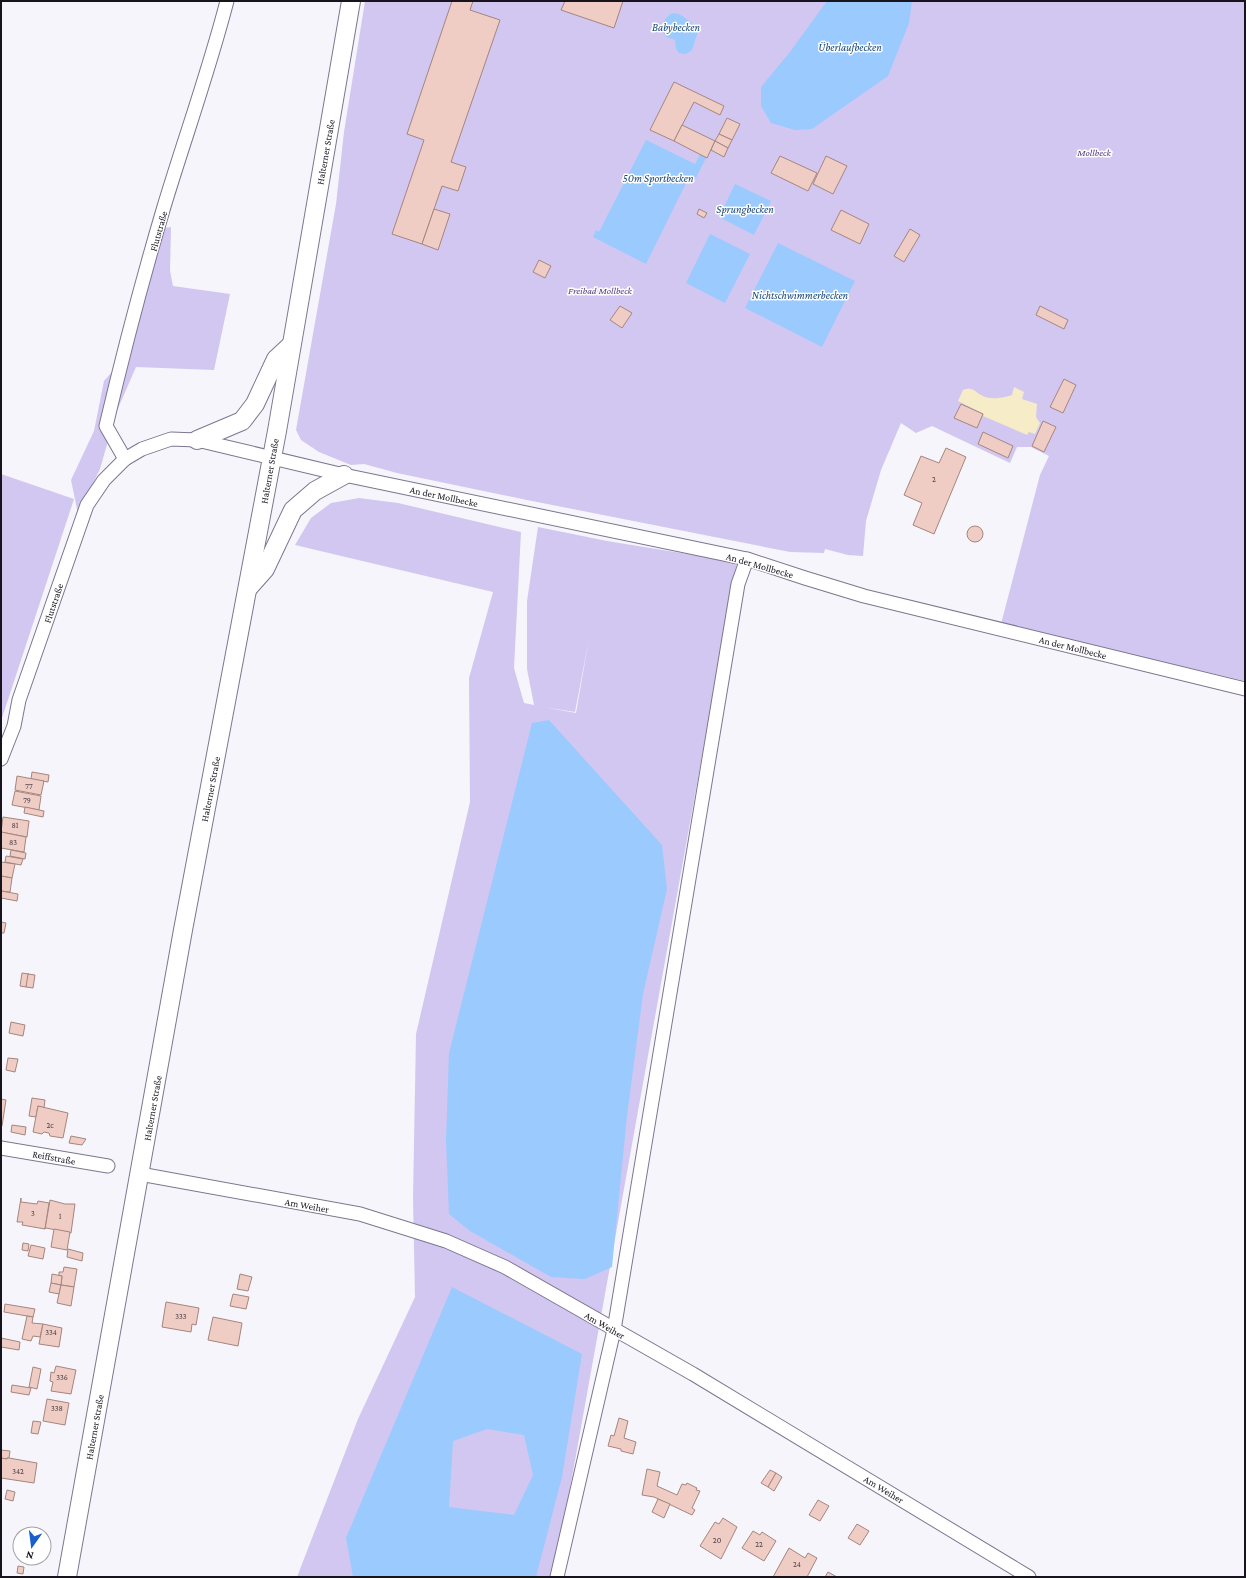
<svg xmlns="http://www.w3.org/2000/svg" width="1246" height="1578" font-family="'Crimson Pro',serif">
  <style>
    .green { fill: #d2c7f1; fill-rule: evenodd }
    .sand { fill: #f6ecc7 }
    .water { fill: #9acafe; fill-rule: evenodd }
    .building { fill: #efcdc5; stroke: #a5857e }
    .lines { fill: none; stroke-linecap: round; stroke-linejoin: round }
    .minor-casing { stroke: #7d7690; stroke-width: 15 }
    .secondary-casing { stroke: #7d7690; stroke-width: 20 }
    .minor { stroke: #fff; stroke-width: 13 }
    .secondary { stroke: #fff; stroke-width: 18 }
    .labels { text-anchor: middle; stroke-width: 3; stroke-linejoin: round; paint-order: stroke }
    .number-label { font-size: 8px; fill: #4d4248 }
    .street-label { font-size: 10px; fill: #17141e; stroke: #fff }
    .park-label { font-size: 10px; font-style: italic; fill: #543983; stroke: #fff }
    .water-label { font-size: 11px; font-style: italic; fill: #164776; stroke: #fff }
  </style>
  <rect width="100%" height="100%" fill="#f6f5fb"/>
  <g class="green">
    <path d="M365,1H1245V681L1001,624L1040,475L1049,456L1031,447H1017L1010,463L932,426L916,433L901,423L881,470L866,521L863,556L848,555L825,549L824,553L790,552L527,500L397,473L364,464L351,465L319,452L301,440L296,430L336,204L344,132Z"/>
    <path d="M171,227L170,271L173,286L230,294L214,370L136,367L116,413L100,469L78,514L71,480L94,431L104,381L126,356L148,288L163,228Z"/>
    <path d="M1,474L74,499L1,721Z"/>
    <path d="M359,498L398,503L521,532L514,668L524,703L534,705L527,669V601L538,527L607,541L737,562L554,1577H297L358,1419L415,1297L413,1198L416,1034L470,802L469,678L493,592L295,545L311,518L331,503ZM589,639L576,713L543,707L575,712Z"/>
  </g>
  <path class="sand" d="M1014,387L1024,392L1022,399L1037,404L1036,417L1040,423L1035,434L1029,432L1027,435L983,416L984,414L958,401L963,390C973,386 975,392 983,396C991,400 1004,398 1012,395Z"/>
  <g class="water">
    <path d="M827,1H912L909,23L888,76L812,129L795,130L771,123L761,106V87L790,52Z"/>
    <path d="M673,13C682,13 694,24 698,32L692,50L686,54L679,53L676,49L675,40C671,38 666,38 664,34C659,27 666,15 673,13Z"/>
    <path d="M646,140L695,164L704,147L710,150L696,178L690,175L646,264L593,237L596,230L599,232Z"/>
    <path d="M735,184L771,201L754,235L719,217Z"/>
    <path d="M710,234L750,254L725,303L686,283Z"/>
    <path d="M778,243L855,281L822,347L745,308Z"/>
    <path d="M549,720L662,845L667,889L643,994L627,1116L612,1267L585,1279L551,1277L470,1231L449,1214L446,1141L449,1053L532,723Z"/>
    <path d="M452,1287L582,1354L562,1477L536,1577H353L346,1538ZM487,1429L524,1435L533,1475L514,1515L449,1507L453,1441Z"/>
  </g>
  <g class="building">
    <path d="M452,1H473L470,10L500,20L451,162L466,167L458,191L442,186L422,244L392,234L424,140L407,134Z"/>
    <path d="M565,1H623L614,28L561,10Z"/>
    <path d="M674,82L724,106L720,115L694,102L674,141L650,130Z"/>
    <path d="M727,118L740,124L732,140L719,134Z"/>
    <path d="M682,125L715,141L707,158L674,141Z"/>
    <path d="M719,134L732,140L728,148L715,141Z"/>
    <path d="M715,141L728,148L724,157L711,150Z"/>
    <path d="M780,156L817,173L808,191L771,173Z"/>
    <path d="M826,156L847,166L833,194L813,184Z"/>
    <path d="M434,209L450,214L438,250L422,244Z"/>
    <path d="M699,209L707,213L704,218L697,214Z"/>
    <path d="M841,210L869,224L860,244L831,230Z"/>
    <path d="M910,229L920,235L904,262L894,256Z"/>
    <path d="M539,260L551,266L545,278L533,272Z"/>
    <path d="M620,306L632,313L622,328L610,320Z"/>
    <path d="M1040,306L1068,320L1064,329L1036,315Z"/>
    <path d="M1064,379L1076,385L1063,413L1050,407Z"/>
    <path d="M961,404L983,414L977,428L954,418Z"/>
    <path d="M1043,421L1056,427L1044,452L1032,446Z"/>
    <path d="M983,432L1013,446L1008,458L978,444Z"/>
    <path d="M946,448L966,457L934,534L913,525L922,503L904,495L921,456L939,463Z"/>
    <circle cx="975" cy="534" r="8"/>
    <path d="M32,772L49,775L48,782L31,779Z"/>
    <path d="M17,776L44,781L41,795L15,790Z"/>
    <path d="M15,791L41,796L39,810L12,805Z"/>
    <path d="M25,807L44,811L43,817L24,813Z"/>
    <path d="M3,817L29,821L27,837L1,832Z"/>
    <path d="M1,832L26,837L24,852L1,848Z"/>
    <path d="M11,850L26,853L25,859L10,856Z"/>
    <path d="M6,856L23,859L21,865L5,862Z"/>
    <path d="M1,862L15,864L12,878L1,876Z"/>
    <path d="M1,876L12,878L10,892L1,891Z"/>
    <path d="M1,891L18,894L17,901L1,898Z"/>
    <path d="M1,922L6,923L4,933H1Z"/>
    <path d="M22,973L29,974L26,987L20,986Z"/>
    <path d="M28,974L35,975L33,988L26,987Z"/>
    <path d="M11,1022L25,1025L23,1036L9,1033Z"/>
    <path d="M8,1058L18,1059L15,1072L6,1070Z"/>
    <path d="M32,1098L45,1100L44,1108L38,1106L36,1117L29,1116Z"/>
    <path d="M1,1099L6,1100L2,1126H1Z"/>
    <path d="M38,1106L68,1113L63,1138L50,1136L49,1133L44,1132L42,1134L33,1132Z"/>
    <path d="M12,1125L26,1127L25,1135L11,1132Z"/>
    <path d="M71,1136L86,1139L82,1145L69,1143Z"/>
    <path d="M21,1198V1202L37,1204L38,1201L49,1203L45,1229L22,1225L23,1222H17Z"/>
    <path d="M50,1200L65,1204H75L71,1233L46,1228L45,1229Z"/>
    <path d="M54,1229L70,1232L67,1250L51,1247Z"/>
    <path d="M23,1243L29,1244L28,1251L22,1250Z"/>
    <path d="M31,1245L45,1248L43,1259L28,1256Z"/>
    <path d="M68,1249L83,1253L82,1261L67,1257Z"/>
    <path d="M64,1267L77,1269L74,1287L61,1285L62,1276H59V1272H63Z"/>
    <path d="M52,1274L62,1276L61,1285L51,1283Z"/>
    <path d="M240,1274L252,1277L248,1291L237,1289Z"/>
    <path d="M51,1283L61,1285L59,1294L49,1292Z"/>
    <path d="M61,1285L74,1287L71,1306L57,1303Z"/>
    <path d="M233,1294L249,1297L246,1309L230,1306Z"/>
    <path d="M166,1302L199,1308L196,1325L192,1324L191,1332L162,1327Z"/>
    <path d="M5,1304L35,1309L33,1317L4,1312Z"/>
    <path d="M27,1316L33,1317L32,1323L43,1324L40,1337L33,1336L31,1341L22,1339Z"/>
    <path d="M213,1317L242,1323L238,1346L208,1340Z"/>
    <path d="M43,1324L62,1328L59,1347L39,1344Z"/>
    <path d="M1,1338L20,1342L19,1350L1,1347Z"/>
    <path d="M56,1366L76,1370L71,1394L51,1391L53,1382L50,1381L51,1372L54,1373Z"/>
    <path d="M33,1367L41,1369L37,1389L29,1387Z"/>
    <path d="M12,1385L31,1388L29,1395L11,1392Z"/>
    <path d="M47,1399L69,1403L65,1425L43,1421Z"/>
    <path d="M619,1418L628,1421L624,1438L636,1442L633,1454L621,1451V1449L608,1446L611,1435L614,1436Z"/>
    <path d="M33,1421L41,1422L38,1434L31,1433Z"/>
    <path d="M1,1450L10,1451L9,1458H7V1459L1,1458Z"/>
    <path d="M1,1458L7,1459V1458H9L37,1463L34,1483L1,1478Z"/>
    <path d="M647,1469L660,1472L657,1486L677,1495L682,1484L686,1485L687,1483L697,1488L696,1490L700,1491L692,1508L695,1510L692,1515L654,1497L642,1495Z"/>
    <path d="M770,1470L776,1473L768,1487L761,1483Z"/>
    <path d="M776,1473L782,1477L774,1491L768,1487Z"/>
    <path d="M7,1490L15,1492L13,1501L5,1499Z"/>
    <path d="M658,1499L670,1504L664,1518L652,1512Z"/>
    <path d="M818,1500L829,1506L820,1521L809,1515Z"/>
    <path d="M723,1518L737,1527L721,1559L700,1546L715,1522L719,1524Z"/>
    <path d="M857,1524L869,1531L860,1545L848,1538Z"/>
    <path d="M753,1531L760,1535L762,1532L776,1541L764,1561L742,1548Z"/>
    <path d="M789,1548L805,1558L808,1553L817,1558L807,1577H773Z"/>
    <path d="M18,1566L24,1567L23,1574L17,1573Z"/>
    <path d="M828,1572L837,1577H825Z"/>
  </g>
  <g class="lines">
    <g class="minor-casing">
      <g id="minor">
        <path d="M125,459L106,426C123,354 142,281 163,210C184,140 209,71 227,1"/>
        <path d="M1,759L14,726L19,700L87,505L104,480L125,459L142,449L171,439L197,440L344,475L747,559L805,578L864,596L1245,689"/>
        <path d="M1,1148L108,1166"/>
        <path d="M140,1174L360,1214L446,1241L505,1267L693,1374L1029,1577"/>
        <path d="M557,1577L614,1330L738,584L747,559"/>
      </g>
    </g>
    <g class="secondary-casing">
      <g id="secondary">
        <path d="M197,440L242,421L255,404L276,359L290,346"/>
        <path d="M249,587L265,569L293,510L315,491L344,475"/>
        <path d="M67,1577L183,930L277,431L351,1"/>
      </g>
    </g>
    <use href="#minor" class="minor"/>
    <use href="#secondary" class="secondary"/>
  </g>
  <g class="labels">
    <g class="number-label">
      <text x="934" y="482">2</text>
      <text x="29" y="789">77</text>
      <text x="27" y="803">79</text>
      <text x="15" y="828">81</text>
      <text x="13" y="845">83</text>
      <text x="50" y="1128">2c</text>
      <text x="33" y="1216">3</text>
      <text x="60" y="1219">1</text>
      <text x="181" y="1319">333</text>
      <text x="51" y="1335">334</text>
      <text x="62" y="1380">336</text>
      <text x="57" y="1411">338</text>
      <text x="18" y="1474">342</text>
      <text x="717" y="1543">20</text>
      <text x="759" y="1547">22</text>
      <text x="797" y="1567">24</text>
    </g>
    <g class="street-label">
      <text transform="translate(325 152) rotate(-80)" y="4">Halterner Straße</text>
      <text transform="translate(158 231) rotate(-74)" y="4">Flutstraße</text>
      <text transform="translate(269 471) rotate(-80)" y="4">Halterner Straße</text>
      <text transform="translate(444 496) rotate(12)" y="4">An der Mollbecke</text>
      <text transform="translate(760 565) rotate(16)" y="4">An der Mollbecke</text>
      <text transform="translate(53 603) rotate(-71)" y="4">Flutstraße</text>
      <text transform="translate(1073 647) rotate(14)" y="4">An der Mollbecke</text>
      <text transform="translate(210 789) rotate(-79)" y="4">Halterner Straße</text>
      <text transform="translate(152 1108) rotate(-80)" y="4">Halterner Straße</text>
      <text transform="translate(54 1157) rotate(10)" y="4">Reiffstraße</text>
      <text transform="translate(307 1205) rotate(10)" y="4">Am Weiher</text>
      <text transform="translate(605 1325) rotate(30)" y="4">Am Weiher</text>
      <text transform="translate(94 1427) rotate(-80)" y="4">Halterner Straße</text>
      <text transform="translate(884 1489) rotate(31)" y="4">Am Weiher</text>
    </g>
    <g class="park-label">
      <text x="1094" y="156">Mollbeck</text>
      <text x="600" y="294">Freibad Mollbeck</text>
    </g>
    <g class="water-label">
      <text x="676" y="31">Babybecken</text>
      <text x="850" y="51">Überlaufbecken</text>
      <text x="658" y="182">50m Sportbecken</text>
      <text x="745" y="213">Sprungbecken</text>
      <text x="800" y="299">Nichtschwimmerbecken</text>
    </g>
  </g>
  <rect width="1246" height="1578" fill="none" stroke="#17141e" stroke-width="4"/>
  <g transform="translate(32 1546) rotate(194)"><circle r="19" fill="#ffffff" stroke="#a2a1a5"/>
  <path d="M0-3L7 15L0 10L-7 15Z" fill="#1a5ec9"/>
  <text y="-6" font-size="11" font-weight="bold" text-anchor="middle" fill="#17141e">N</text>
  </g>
</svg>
